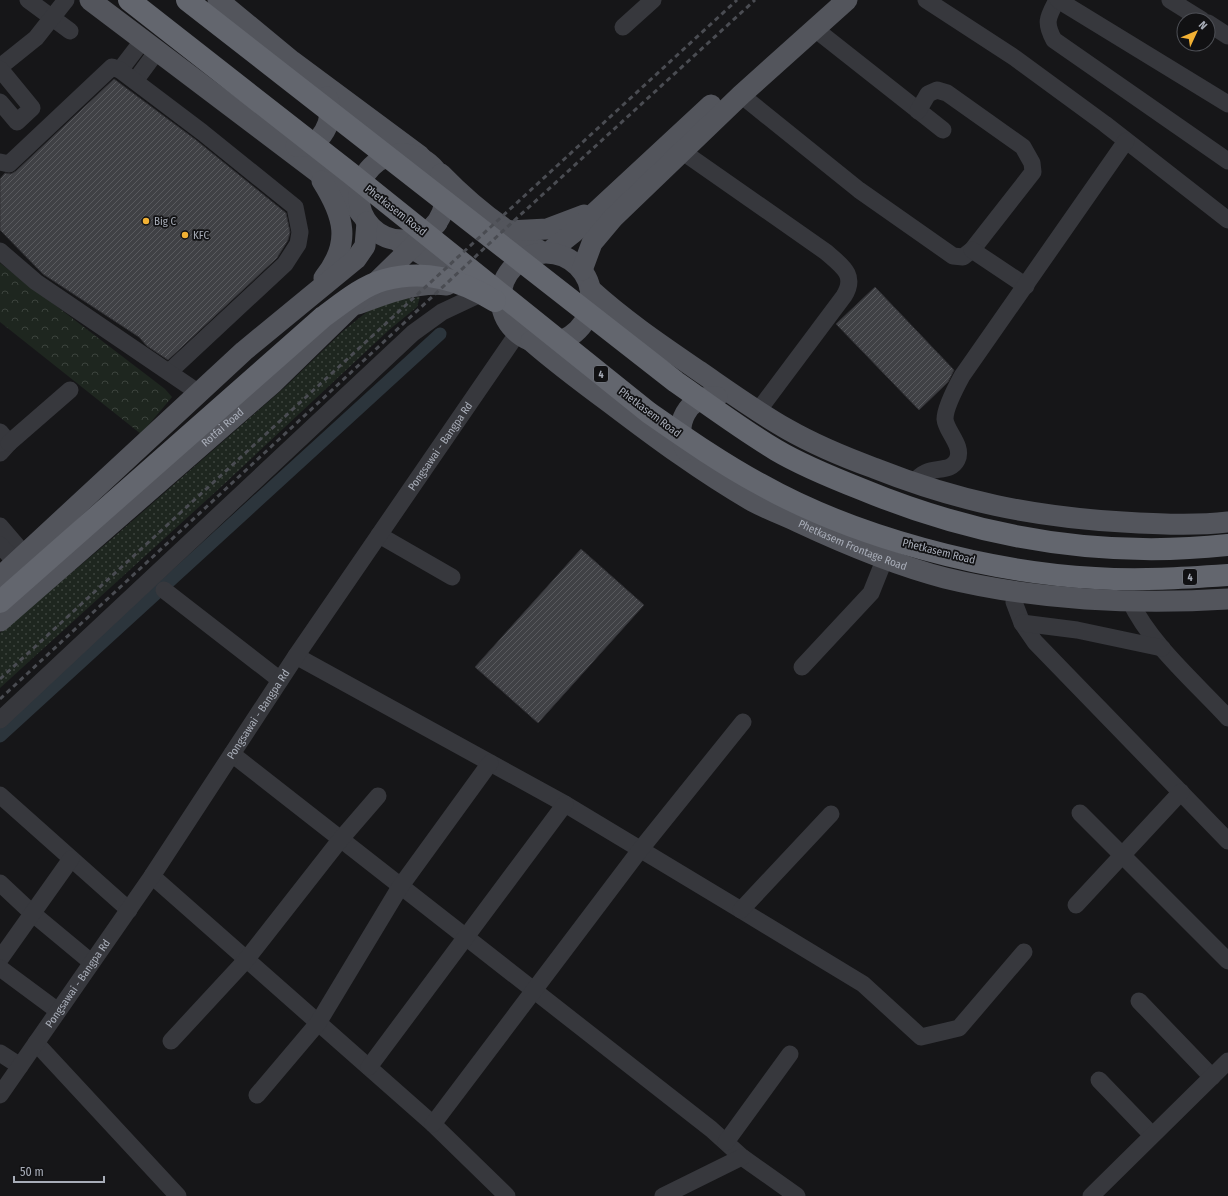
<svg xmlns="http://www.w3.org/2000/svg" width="1228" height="1196" font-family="'Fira Sans Condensed',sans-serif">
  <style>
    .grass { fill: url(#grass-dots) }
    .forest { fill: url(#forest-crowns) }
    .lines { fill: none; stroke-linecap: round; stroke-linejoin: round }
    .canal { stroke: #2c353c; stroke-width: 13 }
    .building { fill: url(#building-hatch); stroke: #303034 }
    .minor { stroke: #37383d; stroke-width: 17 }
    .major { stroke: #53555c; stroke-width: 21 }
    .highway { stroke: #63666e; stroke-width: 22 }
    .rail { stroke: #4a4c52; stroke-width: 3; stroke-dasharray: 5 4; stroke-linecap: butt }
    .poi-dot { fill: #f2b134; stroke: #111113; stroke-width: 1.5 }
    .labels { text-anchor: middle; stroke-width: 3.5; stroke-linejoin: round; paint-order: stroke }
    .shield { fill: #111113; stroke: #7b7e86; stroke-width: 1 }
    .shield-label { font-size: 10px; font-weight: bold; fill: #a8adb8 }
    .street-label { font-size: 11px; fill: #a8adb8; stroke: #111113 }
    .poi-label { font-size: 11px; fill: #a8adb8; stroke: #111113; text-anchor: start }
  </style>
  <defs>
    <pattern id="grass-dots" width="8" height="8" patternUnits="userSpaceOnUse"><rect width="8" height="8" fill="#1e261f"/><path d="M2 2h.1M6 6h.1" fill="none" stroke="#3c433d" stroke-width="1.8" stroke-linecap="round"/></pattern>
    <pattern id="forest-crowns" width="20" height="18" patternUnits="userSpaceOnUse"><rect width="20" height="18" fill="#1e261f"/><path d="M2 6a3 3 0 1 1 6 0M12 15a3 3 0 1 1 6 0" fill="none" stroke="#3c433d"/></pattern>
    <pattern id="building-hatch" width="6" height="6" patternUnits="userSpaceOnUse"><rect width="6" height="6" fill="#404145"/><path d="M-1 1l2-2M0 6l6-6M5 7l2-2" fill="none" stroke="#595a5e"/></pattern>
  </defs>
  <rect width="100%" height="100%" fill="#161618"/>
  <path class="grass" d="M420,297L417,307L389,330L222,486L0,688V633L114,537L284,388L343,331L373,307L401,299Z"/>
  <path class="forest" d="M0,263L165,389L172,397L141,434L0,322Z"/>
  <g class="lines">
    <path class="canal" d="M0,736L440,334"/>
  </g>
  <g class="building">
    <path d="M114,79L196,140L286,213L290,232L288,240L277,258L168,360L147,346L139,337L43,274L0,230V179L5,173L11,174L16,171Z"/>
    <path d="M875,287L954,370L948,382L919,410L836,324Z"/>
    <path d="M581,549L644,605L538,723L475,667Z"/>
  </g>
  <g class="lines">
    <g class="minor">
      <path d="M28,0L70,31"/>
      <path d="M926,0L1015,58L1105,124L1228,220"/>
      <path d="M1057,0C1048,17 1044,22 1054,40L1228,161"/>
      <path d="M1058,0L1228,104"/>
      <path d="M1170,0L1202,20"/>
      <path d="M1208,23L1228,36"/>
      <path d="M623,27L653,0"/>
      <path d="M815,29L943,130"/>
      <path d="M0,67L36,38L66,0"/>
      <path d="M0,69L32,108L17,122L0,102"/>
      <path d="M120,70L143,40"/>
      <path d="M135,81L157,51"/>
      <path d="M741,95L859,190L953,256L963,257L972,250L1033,172L1032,163L1023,147L947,93L937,90L928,94L918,111"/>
      <path d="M683,152L826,252C842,266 857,275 844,296L758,411"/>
      <path d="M0,162L9,164L112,67L120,70L202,132L295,207L300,232L298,244L285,264L169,372"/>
      <path d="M972,250L1026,286"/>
      <path d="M0,251L36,282L199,393"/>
      <path d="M0,432L9,443L0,453"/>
      <path d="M9,443L70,390"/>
      <path d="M914,483C927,462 949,476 957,460C964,446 946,432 945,419C945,408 956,387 962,376L1126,141"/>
      <path d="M0,526L24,554"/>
      <path d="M379,535L452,577"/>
      <path d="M0,545L16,563"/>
      <path d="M164,590L280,680"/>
      <path d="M1019,591L1014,602L1022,623L1035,642L1228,841"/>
      <path d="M1130,601C1151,645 1195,682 1228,718"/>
      <path d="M1022,623L1077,630L1162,648"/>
      <path d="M296,656L565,804L741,910L863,984L921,1037L959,1028L1024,952"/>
      <path d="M802,667L871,593L885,558"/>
      <path d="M0,720L413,333L442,312L476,296"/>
      <path d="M232,754L711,1129L742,1157L797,1196"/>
      <path d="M0,795L129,910"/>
      <path d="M1080,813L1228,961"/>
      <path d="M152,876L433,1124L507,1196"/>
      <path d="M0,883L32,913L91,962"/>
      <path d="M1076,905L1181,792"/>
      <path d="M741,910L831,814"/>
      <path d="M0,959L71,859"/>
      <path d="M0,968L58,1011"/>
      <path d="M1139,1001L1212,1077"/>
      <path d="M171,1041L246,960L340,840L378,796"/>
      <path d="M36,1043L178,1196"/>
      <path d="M0,1053L20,1066"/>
      <path d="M369,1067L565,804"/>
      <path d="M1099,1080L1152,1135"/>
      <path id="s1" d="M0,1095L152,876L296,656L517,334"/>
      <path d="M257,1095L318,1023L400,887L490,763"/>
      <path d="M433,1124L640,850L743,722"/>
      <path d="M726,1142L790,1054"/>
      <path d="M663,1196L742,1157"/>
      <path d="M1091,1196L1228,1061"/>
    </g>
    <g class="major">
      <path d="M90,0L336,186L350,199L362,215"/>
      <path d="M218,0L292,61L420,156"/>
      <path d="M296,146C321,151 337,117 327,97"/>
      <circle cx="402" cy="197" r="43"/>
      <path d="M441,174C471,205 504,231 542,252"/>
      <path d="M322,181C344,216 352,243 324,278"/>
      <path d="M507,231L547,229L584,215"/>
      <path d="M400,243C424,253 445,269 464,285"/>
      <path d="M549,252L573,233L711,105"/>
      <circle cx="546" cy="298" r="45"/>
      <path d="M582,270L592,243L613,218L741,95L847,0"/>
      <path d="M590,289C624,320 661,345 699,371C728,391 757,412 787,429C815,445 844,457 874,468C957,501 1033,517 1123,522C1157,524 1194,526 1228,522"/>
      <path d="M358,304C384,294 418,281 447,285"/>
      <path id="s2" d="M531,341C556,363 583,383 610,403C656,438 702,472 752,501C767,509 783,515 798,522C845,544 895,565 945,578C1035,600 1136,605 1228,599"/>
      <path d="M686,450C672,426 688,394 717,397"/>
      <path d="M0,577L244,351L356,259L365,246L367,222"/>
      <path id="s3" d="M0,621L273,383L437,223"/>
    </g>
    <g class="highway">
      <path d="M129,0L350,173L648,412C684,437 721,463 760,484C854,537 987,572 1095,578C1139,581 1184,578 1228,575"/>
      <path d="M187,0L676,382C709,405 741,429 776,450C803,466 833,478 861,489C979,538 1100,559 1228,545"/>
      <path d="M0,602L323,317C341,304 362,286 384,280C425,269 459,279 495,301"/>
    </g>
    <g class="rail">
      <path d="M0,679L737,0"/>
      <path d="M0,699L505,229L755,0"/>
    </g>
  </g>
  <g class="poi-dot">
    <circle cx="146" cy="221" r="4"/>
    <circle cx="185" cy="235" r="4"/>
  </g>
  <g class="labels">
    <g class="shield">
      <rect x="594" y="366" width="14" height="16" rx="3"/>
      <rect x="1183" y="569" width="14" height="16" rx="3"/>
    </g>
    <g class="shield-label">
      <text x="601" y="378">4</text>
      <text x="1190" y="581">4</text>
    </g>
    <g class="street-label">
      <text transform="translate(396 210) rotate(38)" y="4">Phetkasem Road</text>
      <text transform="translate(650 412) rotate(37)" y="4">Phetkasem Road</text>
      <text dy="4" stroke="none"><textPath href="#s3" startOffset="295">Rotfai Road</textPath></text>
      <text dy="4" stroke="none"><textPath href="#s1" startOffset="784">Pongsawai - Bangpa Rd</textPath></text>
      <text dy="4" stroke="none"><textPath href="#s2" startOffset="383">Phetkasem Frontage Road</textPath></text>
      <text transform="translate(939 551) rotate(14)" y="4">Phetkasem Road</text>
      <text dy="4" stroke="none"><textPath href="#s1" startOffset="460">Pongsawai - Bangpa Rd</textPath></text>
      <text dy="4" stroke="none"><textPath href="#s1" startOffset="136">Pongsawai - Bangpa Rd</textPath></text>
    </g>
    <g class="poi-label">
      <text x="154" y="225">Big C</text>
      <text x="193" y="239">KFC</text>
    </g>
  </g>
  <g transform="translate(1196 32) rotate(46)"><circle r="19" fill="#111113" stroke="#4d4f55"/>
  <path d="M0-3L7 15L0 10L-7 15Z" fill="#f2b134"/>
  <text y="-6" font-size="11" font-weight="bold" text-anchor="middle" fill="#a8adb8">N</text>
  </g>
  <path d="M14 1176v6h90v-6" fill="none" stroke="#a8adb8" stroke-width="2"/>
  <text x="20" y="1176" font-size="12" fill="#a8adb8" stroke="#111113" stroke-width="3" paint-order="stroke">50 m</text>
</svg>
